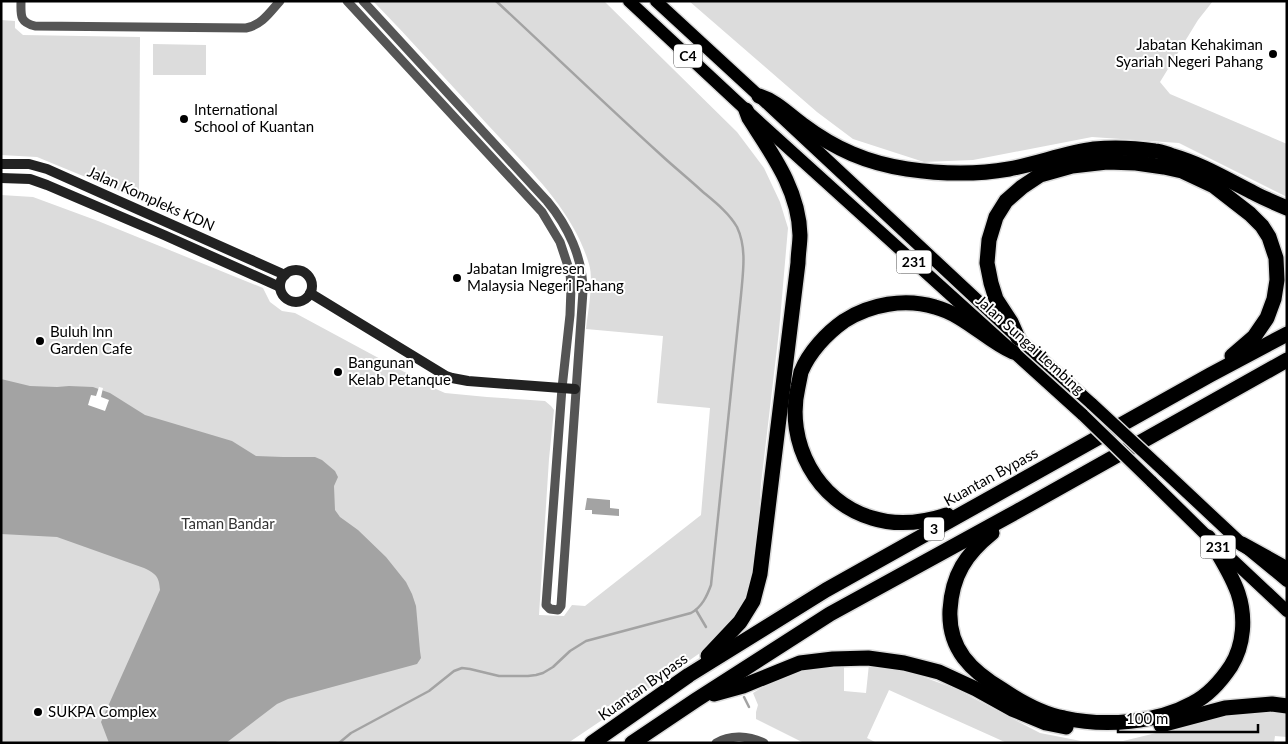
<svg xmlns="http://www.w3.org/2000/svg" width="1288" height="744" font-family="Lato,sans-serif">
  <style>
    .green { fill: #dcdcdc }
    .water { fill: #a3a3a3 }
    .pier { fill: #fff }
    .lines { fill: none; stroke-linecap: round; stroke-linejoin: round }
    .stream { stroke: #a3a3a3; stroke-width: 2.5 }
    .primary-casing { stroke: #dbdbdb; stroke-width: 15 }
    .highway-casing { stroke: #dbdbdb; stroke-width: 18 }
    .street { stroke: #555; stroke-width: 9 }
    .secondary { stroke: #222; stroke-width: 10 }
    .primary { stroke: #000; stroke-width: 12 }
    .highway { stroke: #000; stroke-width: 15 }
    .primary-bridge-casing { stroke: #dbdbdb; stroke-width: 15; stroke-linecap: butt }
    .primary-bridge { stroke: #000; stroke-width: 12 }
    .poi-dot { fill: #000; stroke: #fff; stroke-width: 2 }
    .labels { text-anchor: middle; stroke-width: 4; stroke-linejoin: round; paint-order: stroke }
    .shield { fill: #fff; stroke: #4c4c4c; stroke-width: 1 }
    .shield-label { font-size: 14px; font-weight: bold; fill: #000 }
    .poi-label { font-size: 15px; fill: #000; stroke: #fff; text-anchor: start }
    .street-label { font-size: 15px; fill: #000; stroke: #fff }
    .park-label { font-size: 15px; fill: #333; stroke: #fff }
  </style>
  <rect width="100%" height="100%" fill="#fff"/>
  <g class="green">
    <path d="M373,1H604L737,132L764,168L780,202L788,228L779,331L761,484L755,570L749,588L737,615L710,646L657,683L568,743H1V195L33,197L98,221L263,288L270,302L282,311L295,313L436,389L445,393L487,397L545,401L551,406L554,410L549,459L539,615L564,616L572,605L585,606L701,515L710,408L657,403L663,336L586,329C588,311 594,280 589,264C572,207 526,167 487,124C449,83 412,41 373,1Z"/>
    <path d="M689,1H1213L1198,20L1160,82L1170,94L1287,144V197L1179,143L1092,137L973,160L924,162L853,139L817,112Z"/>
    <path d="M1,20L15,21V28L23,35L140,37L139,199L37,157L1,155Z"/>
    <path d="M153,44L206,45V75H153Z"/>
    <path d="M844,663V691L866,693L869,664L884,666L918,675L956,689L1040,733L1081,741H1123L1231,715L1287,712V737L1275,736L1274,743H1007L889,690L867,738L877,743H804L756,719V712L758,705L753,693L776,679L802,668Z"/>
  </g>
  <g class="water">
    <path d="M1,379L30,386L57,387L69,386L93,387L110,393L145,415L232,441L256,456L283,457H315L322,460L335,471L338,477L334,486L335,510L340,517L358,530L386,557L406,582L412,594L416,606L420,651L421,658L417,664L288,699L277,704L226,743H109L101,722L160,590C159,576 156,574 144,568L57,537L1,534Z"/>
    <path d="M587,498L610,500V508L619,509V516L592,514V510H585Z"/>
  </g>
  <path class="pier" d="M99,387L103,388L101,397L109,400L105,411L88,405L91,395L96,396Z"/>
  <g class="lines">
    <g class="stream">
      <path d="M696,610L706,627"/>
      <path d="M744,697L749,707"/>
      <path d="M269,743H276"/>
      <path d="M339,743L351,733L429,691L454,671L462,668L470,669L499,676H528L536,675L543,673L553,667L570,651L586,641L691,613C702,607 707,596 711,585L741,295C743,272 747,248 737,227C729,213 715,202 703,192C689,179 674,167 660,154C605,104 551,52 496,1"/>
    </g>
    <g class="primary-casing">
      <g id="primary">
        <path d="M629,1L746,110L1083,415"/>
        <path d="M656,1L759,96L1018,338L1092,404"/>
        <path d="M1163,470L1242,544L1287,581"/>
        <path d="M1151,481L1208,537L1287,611"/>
      </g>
    </g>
    <g class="highway-casing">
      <g id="highway">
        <path d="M759,96C776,101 789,115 803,125C835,149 867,163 907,169C941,174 975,175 1009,169C1037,164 1065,153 1094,149C1114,147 1135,148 1155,151C1161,151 1167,154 1173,156C1201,164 1226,179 1252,192C1263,198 1275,203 1287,208"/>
        <path d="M1018,338L1011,322L996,299L991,283L987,263L989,240L996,217L1006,201L1022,187L1040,175L1072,166L1107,162L1136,163L1164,167L1182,171L1214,186L1250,214L1262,226L1269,237L1276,258L1277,280L1274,299L1267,318L1254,337L1232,356"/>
        <path d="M947,515C922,523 897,526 872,518C817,502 785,442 798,387C799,382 800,377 801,372C809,352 827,333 844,321C870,304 905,298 935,307C965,315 986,340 1013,352"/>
        <path d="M992,533C966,554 952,575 950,610C948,649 971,671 1003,690C1021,702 1042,714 1064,718C1105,727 1157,723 1193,703C1209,695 1221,681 1231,666C1244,645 1246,617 1238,593C1231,573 1219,555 1208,537"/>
        <path d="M1242,544L1287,569"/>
        <path d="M708,656L740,622L753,601L760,574L798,263C798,254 800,244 800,235C799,190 772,154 749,118L746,110"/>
        <path d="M714,694L743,686L800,663L833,659L868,658L904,663L939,672L976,689L1012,709L1046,723L1066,727"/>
        <path d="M1161,725L1225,708L1272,704L1287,706"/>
        <path d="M592,743L689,675L826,590L1210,375L1287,334"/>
        <path d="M632,743L696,700L830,614L1016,512L1287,360"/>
      </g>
    </g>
    <g class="street">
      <path d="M21,1C21,15 19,22 35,26L246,28C262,25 270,12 280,1"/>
      <path d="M347,1L542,212L560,242L570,272L571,288L570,315L562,388L546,605L550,609L558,610L561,606L583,291C583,258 568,226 547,201L363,1"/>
      <path d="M716,743C731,734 749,736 764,743"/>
    </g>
    <g class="secondary">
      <path d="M1,164H29L47,169L285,275"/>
      <path d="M1,178L30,179L47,185L164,235L280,287"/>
      <circle cx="296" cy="286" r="16"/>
      <path d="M310,293L446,376L452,378L468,381L575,389"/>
    </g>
    <use href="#primary" class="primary"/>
    <use href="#highway" class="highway"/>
    <g class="primary-bridge-casing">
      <g id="primary-bridge">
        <path d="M1092,404L1163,470"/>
        <path d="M1083,415L1151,481"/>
      </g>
    </g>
    <use href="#primary-bridge" class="primary-bridge"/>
  </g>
  <g class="poi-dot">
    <circle cx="1273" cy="54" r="5"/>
    <circle cx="184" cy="119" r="5"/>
    <circle cx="457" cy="278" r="5"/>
    <circle cx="40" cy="341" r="5"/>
    <circle cx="338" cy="372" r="5"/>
    <circle cx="38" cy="712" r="5"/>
  </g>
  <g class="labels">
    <g class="shield">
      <rect x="674" y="44.5" width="28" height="23" rx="4"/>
      <rect x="896.5" y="250.5" width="35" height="23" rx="4"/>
      <rect x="924" y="517.5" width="20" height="23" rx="4"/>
      <rect x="1200.5" y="535.5" width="35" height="23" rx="4"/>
    </g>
    <g class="shield-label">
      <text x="688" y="61">C4</text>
      <text x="914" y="267">231</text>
      <text x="934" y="534">3</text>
      <text x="1218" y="552">231</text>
    </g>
    <g class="poi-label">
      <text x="1263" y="50" text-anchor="end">Jabatan Kehakiman<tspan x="1263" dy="17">Syariah Negeri Pahang</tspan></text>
      <text x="194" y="115">International<tspan x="194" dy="17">School of Kuantan</tspan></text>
      <text x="467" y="274">Jabatan Imigresen<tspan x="467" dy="17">Malaysia Negeri Pahang</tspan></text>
      <text x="50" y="337">Buluh Inn<tspan x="50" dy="17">Garden Cafe</tspan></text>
      <text x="348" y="368">Bangunan<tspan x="348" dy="17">Kelab Petanque</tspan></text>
      <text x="48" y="717">SUKPA Complex</text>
    </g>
    <g class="street-label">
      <text transform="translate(151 199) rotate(24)" y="5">Jalan Kompleks KDN</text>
      <text transform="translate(1030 345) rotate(42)" y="5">Jalan Sungai Lembing</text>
      <text transform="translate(991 477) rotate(-29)" y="5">Kuantan Bypass</text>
      <text transform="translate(643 687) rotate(-35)" y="5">Kuantan Bypass</text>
    </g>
    <g class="park-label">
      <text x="228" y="529">Taman Bandar</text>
    </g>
  </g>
  <rect width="1288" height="744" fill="none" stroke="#000000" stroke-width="5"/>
  <path d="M1118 724v8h140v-8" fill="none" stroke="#000000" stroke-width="2.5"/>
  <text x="1126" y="724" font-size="15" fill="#000000" stroke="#ffffff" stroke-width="4" paint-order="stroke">100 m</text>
</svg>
